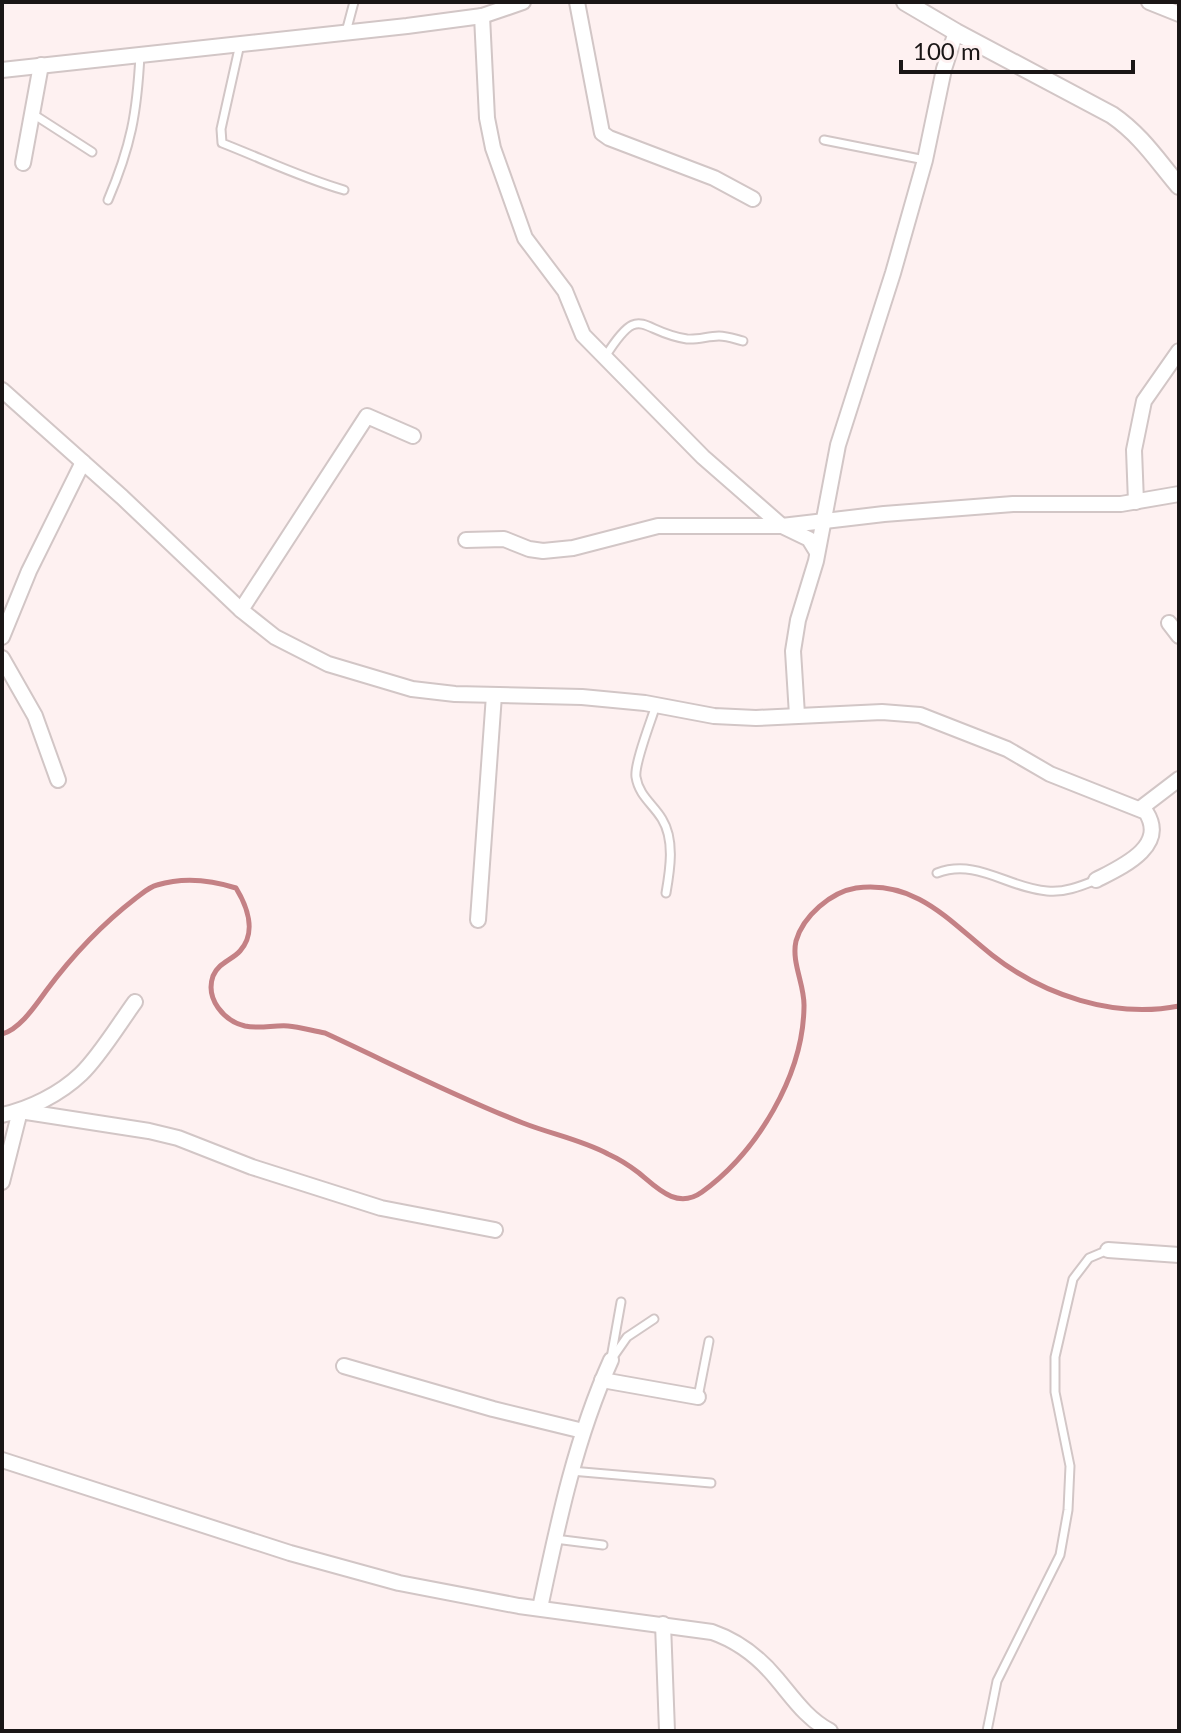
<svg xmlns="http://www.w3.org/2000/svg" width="1181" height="1733" font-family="Lato,sans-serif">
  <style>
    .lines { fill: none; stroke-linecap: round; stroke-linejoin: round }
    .stream { stroke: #c48185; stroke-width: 5 }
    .service-casing { stroke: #d2c6c6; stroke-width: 11 }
    .minor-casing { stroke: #d2c6c6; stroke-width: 18 }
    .tertiary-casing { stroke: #d2c6c6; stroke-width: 20 }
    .service { stroke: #fff; stroke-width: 7 }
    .minor { stroke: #fff; stroke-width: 14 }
    .tertiary { stroke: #fff; stroke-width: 16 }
  </style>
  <rect width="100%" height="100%" fill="#fef1f1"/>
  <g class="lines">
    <path class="stream" d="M2,1034C20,1029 35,1006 46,991C72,956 101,925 136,898C143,893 149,887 157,885C183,877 211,880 236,888C247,906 257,932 240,951C232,960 218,963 213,976C205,999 224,1021 245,1026C259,1029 274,1025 288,1026C300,1027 313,1031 325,1033C390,1063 456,1097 523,1123C551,1134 582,1140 608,1154C619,1159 630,1166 639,1173C657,1188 677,1210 702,1192C757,1152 803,1076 804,1007C805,985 791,963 796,941C803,916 831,892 856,888C917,880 950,922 992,955C1043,995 1114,1019 1179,1006"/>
    <g class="service-casing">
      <g id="service">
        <path d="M346,32L354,2"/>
        <path d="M240,44L221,129L222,143C263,159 302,178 344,190"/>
        <path d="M33,114L92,152"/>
        <path d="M824,140L925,160"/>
        <path d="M108,200C131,146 137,113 140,55"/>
        <path d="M605,357C641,300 639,332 687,339C698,340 708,336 719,336C727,336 735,339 743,341"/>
        <path d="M656,705C651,721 634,764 636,777C639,796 653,804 662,819C675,840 670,870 666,893"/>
        <path d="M937,873C977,858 1008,888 1047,891C1064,893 1081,886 1096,880"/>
        <path d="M611,1358L621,1302"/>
        <path d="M611,1360L627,1337L654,1319"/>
        <path d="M698,1397L709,1341"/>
        <path d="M571,1471L711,1483"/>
        <path d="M555,1539L603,1545"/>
        <path d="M987,1731L997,1681L1060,1555L1068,1510L1070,1466L1055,1392V1357L1073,1279L1089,1258L1108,1250"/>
      </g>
    </g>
    <g class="minor-casing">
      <g id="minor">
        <path d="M577,2L602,133L609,138L714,178L753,199"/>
        <path d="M1149,2L1179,14"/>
        <path d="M482,16L487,118L493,148L525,238L565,291L583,335L703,457L782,526L809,539L817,552"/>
        <path d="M2,70L407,26L482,16L523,2"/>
        <path d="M23,163L41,65"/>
        <path d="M2,390L122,497L241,610L275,637L328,664L412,689L455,694L582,697L645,703L714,716L756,718L882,712L920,715L1007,749L1050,774L1146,812C1168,847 1121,867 1096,880"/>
        <path d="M1136,502L1134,450L1144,401L1179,351"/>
        <path d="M466,540L504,539L529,549L543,551L573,548L658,526H782L884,514L1013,504H1121L1179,494"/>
        <path d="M241,610L367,416L413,436"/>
        <path d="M1169,623L1179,636"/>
        <path d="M2,637L29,571L83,462"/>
        <path d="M2,658L35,716L58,780"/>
        <path d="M797,715L793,651L798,620L816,561L838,445L893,273L925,160L944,69L956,32"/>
        <path d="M1141,808L1179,779"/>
        <path d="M478,920L494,695"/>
        <path d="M2,1115C30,1109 60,1094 81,1074C99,1057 119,1024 135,1002"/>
        <path d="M2,1182L20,1111L149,1131L178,1138L252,1167L381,1208L495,1230"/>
        <path d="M1108,1250L1179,1255"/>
        <path d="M344,1366L493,1409L583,1431"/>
        <path d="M602,1380L698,1397"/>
        <path d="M2,1460L290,1553L399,1583L519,1606L712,1632C738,1641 759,1657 777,1679C793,1698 807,1719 830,1731"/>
        <path d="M540,1608C558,1523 575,1440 611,1360"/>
        <path d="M663,1624L667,1731"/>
      </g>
    </g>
    <g class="tertiary-casing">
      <path id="tertiary" d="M905,2L956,32L1112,115C1141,135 1157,160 1179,186"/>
    </g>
    <use href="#service" class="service"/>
    <use href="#minor" class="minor"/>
    <use href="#tertiary" class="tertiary"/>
  </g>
  <rect width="1181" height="1733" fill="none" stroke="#1a1616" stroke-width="8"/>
  <path d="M901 60v12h232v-12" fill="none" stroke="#1a1616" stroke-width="4"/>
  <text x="913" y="60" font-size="24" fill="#1a1616" stroke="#fef1f1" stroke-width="6" paint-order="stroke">100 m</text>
</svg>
